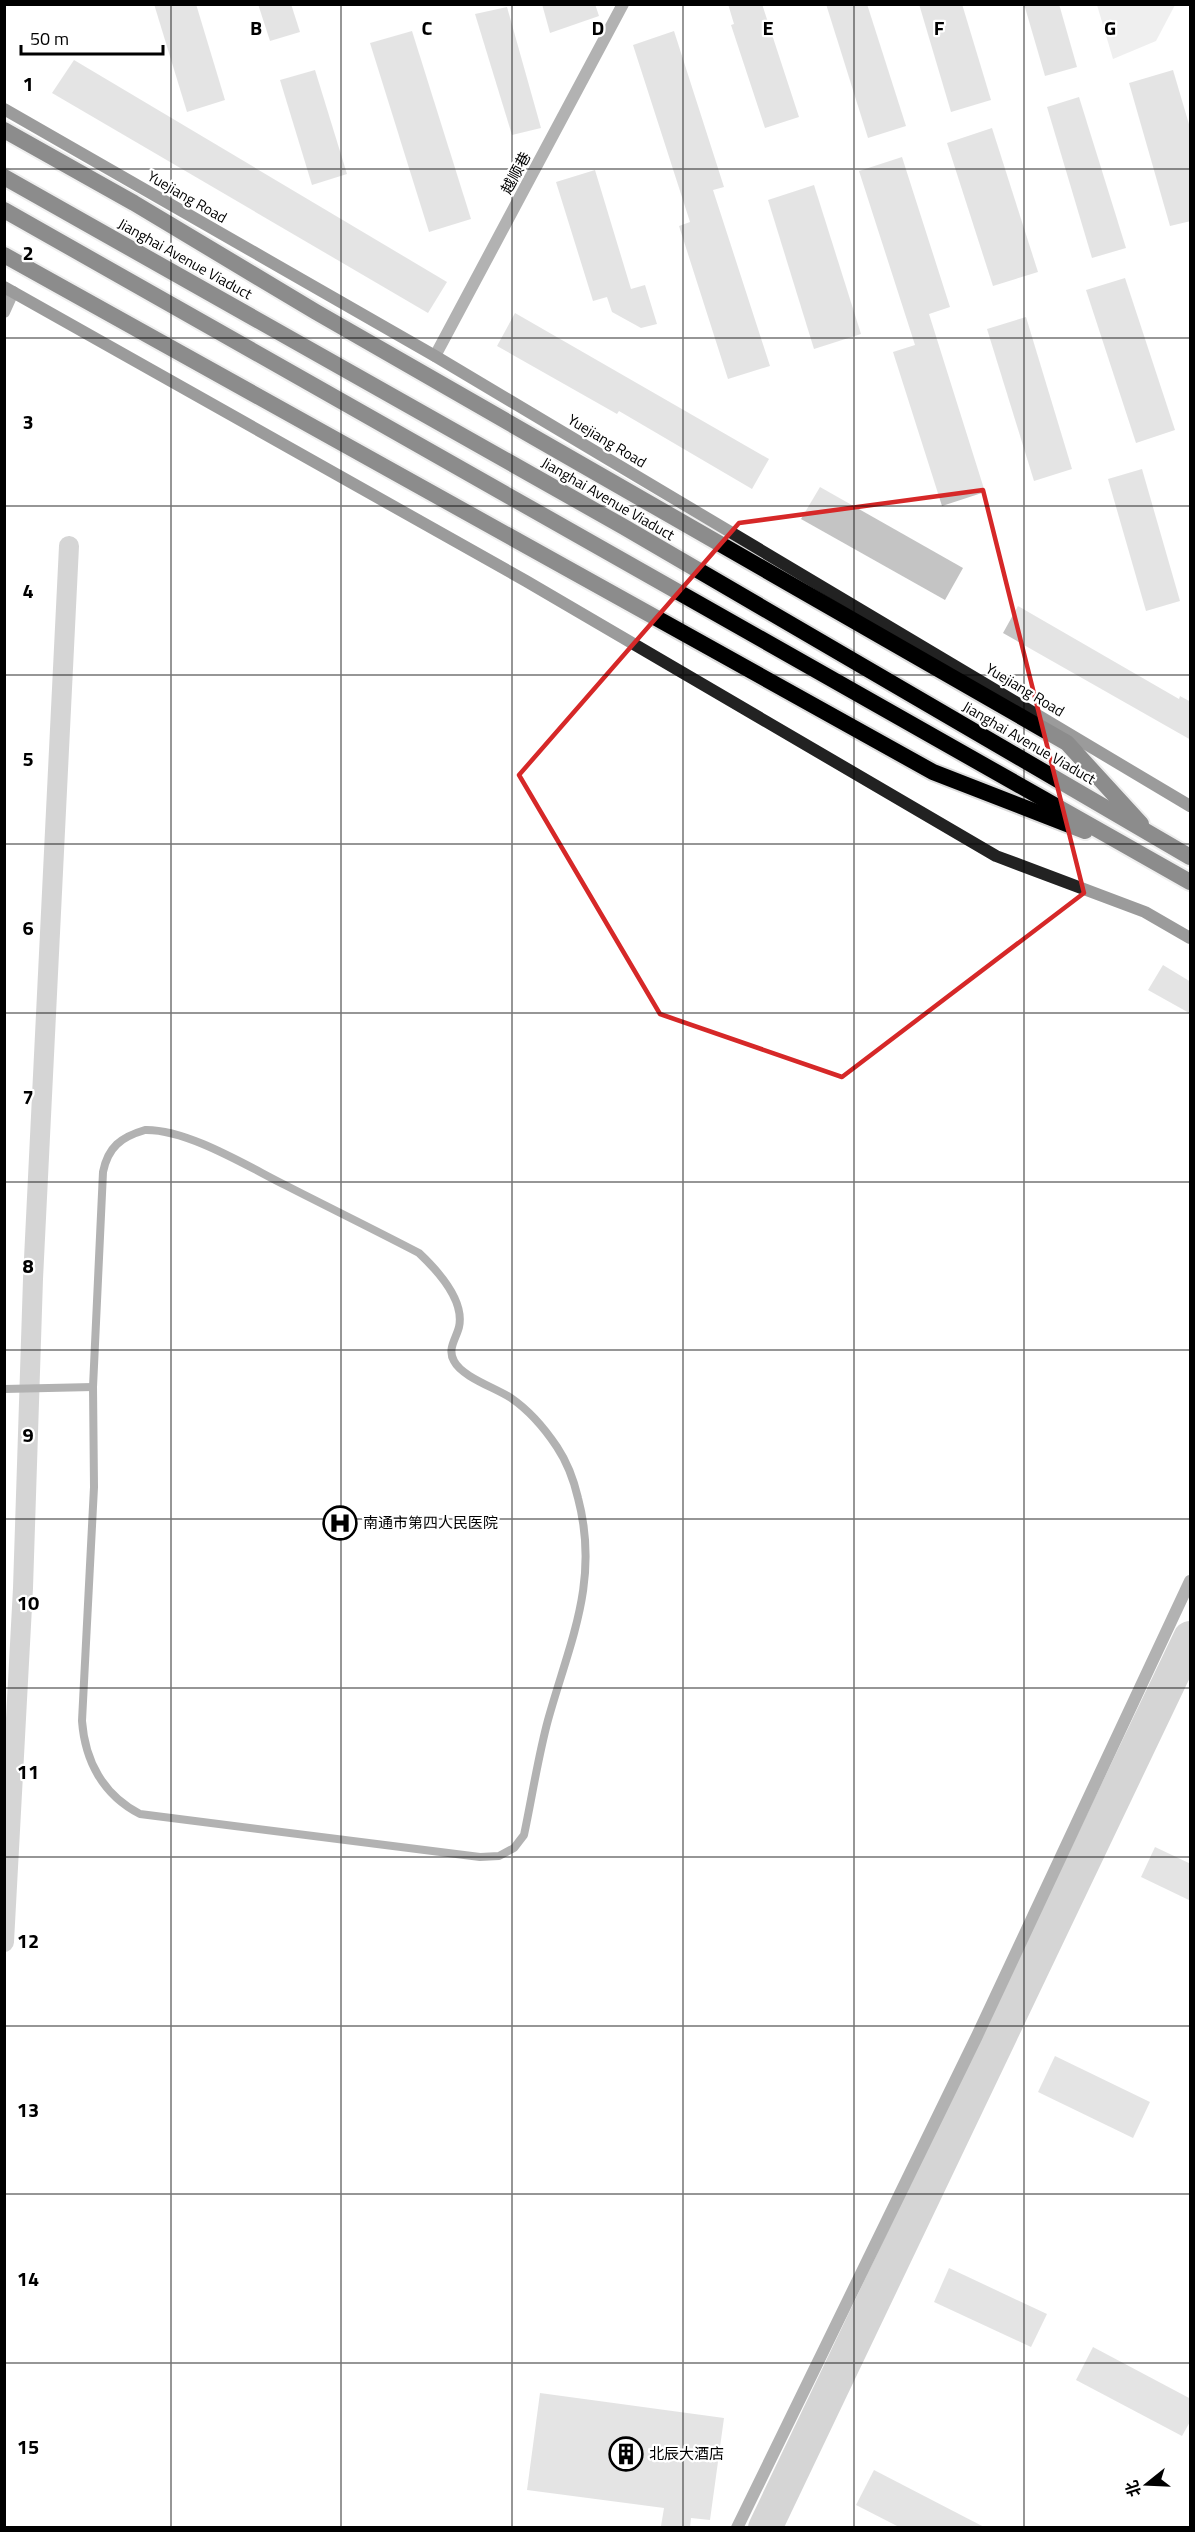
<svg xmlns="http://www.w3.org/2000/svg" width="1195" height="2532" font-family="'Titillium Web','Noto Sans SC',sans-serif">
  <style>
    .green { fill: #dcdcdc }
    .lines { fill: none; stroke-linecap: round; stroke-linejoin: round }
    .canal { stroke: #a3a3a3; stroke-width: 20 }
    .river { stroke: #a3a3a3; stroke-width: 34 }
    .building { fill: #c4c4c4 }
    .trunk-casing { stroke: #dbdbdb; stroke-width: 20 }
    .service { stroke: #555; stroke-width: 8 }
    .minor { stroke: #555; stroke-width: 12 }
    .secondary { stroke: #222; stroke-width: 12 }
    .trunk { stroke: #000; stroke-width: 16 }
    .marked { fill: none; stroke: #d62828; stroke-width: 4.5; stroke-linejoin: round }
    .grid { fill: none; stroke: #000; stroke-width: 1.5; stroke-opacity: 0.55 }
    .labels { text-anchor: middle; stroke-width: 4.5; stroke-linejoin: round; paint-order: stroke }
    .street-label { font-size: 15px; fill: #000; stroke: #fff }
    .poi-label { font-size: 15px; fill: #000; stroke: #fff; text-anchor: start }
    .grid-label { font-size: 20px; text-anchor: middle; font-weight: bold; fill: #000; stroke: #fff; stroke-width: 4.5; stroke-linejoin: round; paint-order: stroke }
  </style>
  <rect width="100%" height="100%" fill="#fff"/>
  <path class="green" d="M1097,5V4L1175,5L1156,41L1113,59Z"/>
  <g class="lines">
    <path class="canal" d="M4,1942L23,1588L33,1279L69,546"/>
    <path class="river" d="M765,2528L1190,1638"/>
  </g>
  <g class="building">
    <path d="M154,4H196L225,100L187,112Z"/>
    <path d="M258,4H291L300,32L270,41Z"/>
    <path d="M542,4H595L599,16L550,33Z"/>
    <path d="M728,4H762L799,117L765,128L731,25L734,24Z"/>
    <path d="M826,4H867L906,126L868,138Z"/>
    <path d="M919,4H962L991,100L951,112Z"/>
    <path d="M1024,4H1059L1077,67L1045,76Z"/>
    <path d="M507,7L541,128L512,135L475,14Z"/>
    <path d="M412,31L471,219L429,232L370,43Z"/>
    <path d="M674,31L724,187L713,190L770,366L728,379L679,226L690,222L633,45Z"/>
    <path d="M74,60L447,282L428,313L52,93Z"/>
    <path d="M315,70L347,174L312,185L280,80Z"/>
    <path d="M1173,70L1191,131V221L1170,226L1129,83Z"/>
    <path d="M1079,97L1126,248L1092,258L1047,107Z"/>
    <path d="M992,128L1038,272L993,286L947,143Z"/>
    <path d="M902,157L950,307L929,314L985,492L942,506L893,352L915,345L859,171Z"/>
    <path d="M595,170L631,289L645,285L657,324L641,328L612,312L607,297L593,301L556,182Z"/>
    <path d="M814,185L861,334L814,349L768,200Z"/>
    <path d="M1125,278L1175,430L1136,443L1086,290Z"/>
    <path d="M515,313L769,459L752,489L619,411L617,414L497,346Z"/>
    <path d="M1026,317L1072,469L1034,481L987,329Z"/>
    <path d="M1142,469L1180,601L1146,611L1108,479Z"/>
    <path d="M820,487L963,568L945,600L801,519Z"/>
    <path d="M1018,606L1179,699L1180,696L1191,702V740L1003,633Z"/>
    <path d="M1163,965L1191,982V1014L1148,990Z"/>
    <path d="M1155,1847L1191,1864V1901L1141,1877Z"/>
    <path d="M1055,2056L1150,2102L1133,2138L1038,2092Z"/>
    <path d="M949,2268L1047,2314L1031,2347L934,2302Z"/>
    <path d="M1093,2347L1191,2399V2420L1182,2436L1076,2380Z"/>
    <path d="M540,2393L724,2418L710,2520L691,2518L690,2528L661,2526L664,2508L527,2490Z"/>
    <path d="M874,2470L986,2528H901L856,2505Z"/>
  </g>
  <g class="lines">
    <g class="trunk-casing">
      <g id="trunk">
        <path d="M4,130L134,203L316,312L1067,743L1141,824"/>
        <path d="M4,177L624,527L1190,857"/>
        <path d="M4,210L1190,882"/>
        <path d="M4,255L933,772L1085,831"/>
      </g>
    </g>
    <g class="service">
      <path d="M145,1130C187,1129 247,1166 285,1185C330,1208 375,1230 419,1253C437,1270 465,1300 459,1327C456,1339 447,1349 454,1361C462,1377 496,1388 511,1398C530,1411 545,1429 557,1447C567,1462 574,1481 578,1498C600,1581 570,1641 548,1720C538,1757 532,1797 524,1835L514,1848L499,1856L480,1857L140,1814C103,1795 85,1761 82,1721L94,1487L93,1387L103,1172C108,1147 121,1137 145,1130Z"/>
      <path d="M4,1389L93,1387"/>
    </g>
    <g class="minor">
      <path d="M4,312L13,292"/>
      <path d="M435,356L623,4"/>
      <path d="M737,2528L976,2038L1190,1581"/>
    </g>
    <g class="secondary">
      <path d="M4,109L435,356L1190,806"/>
      <path d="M4,287L526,581L996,856L1145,912L1190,938"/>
    </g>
    <use href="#trunk" class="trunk"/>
  </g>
  <path d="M0 0H1195V2532H0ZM983,490L1084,893L842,1077L660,1014L519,775L739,523Z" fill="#fff" fill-opacity=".55" fill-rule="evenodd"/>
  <path class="marked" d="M983,490L1084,893L842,1077L660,1014L519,775L739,523Z"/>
  <path class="grid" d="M171,4V2528M341,4V2528M512,4V2528M683,4V2528M854,4V2528M1024,4V2528M4,169H1190M4,338H1190M4,506H1190M4,675H1190M4,844H1190M4,1013H1190M4,1182H1190M4,1350H1190M4,1519H1190M4,1688H1190M4,1857H1190M4,2026H1190M4,2194H1190M4,2363H1190"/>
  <defs>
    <g id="hospital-ring" transform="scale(1.725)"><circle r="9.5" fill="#fff" stroke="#000" stroke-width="1.5"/><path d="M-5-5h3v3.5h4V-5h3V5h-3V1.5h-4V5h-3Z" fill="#000"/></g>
    <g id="building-ring" transform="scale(1.725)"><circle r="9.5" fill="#fff" stroke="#000" stroke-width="1.5"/><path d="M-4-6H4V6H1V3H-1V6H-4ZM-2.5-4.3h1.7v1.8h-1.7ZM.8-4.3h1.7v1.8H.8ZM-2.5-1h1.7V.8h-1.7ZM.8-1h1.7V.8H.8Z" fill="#000"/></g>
  </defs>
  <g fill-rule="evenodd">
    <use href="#hospital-ring" x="340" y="1523"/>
    <use href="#building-ring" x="626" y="2454"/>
  </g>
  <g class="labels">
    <g class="street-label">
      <text transform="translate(516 173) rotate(-62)" y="5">越顺巷</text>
      <text transform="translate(187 197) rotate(30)" y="5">Yuejiang Road</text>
      <text transform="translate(185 259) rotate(29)" y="5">Jianghai Avenue Viaduct</text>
      <text transform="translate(607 441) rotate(31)" y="5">Yuejiang Road</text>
      <text transform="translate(608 499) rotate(30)" y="5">Jianghai Avenue Viaduct</text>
      <text transform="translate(1025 690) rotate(31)" y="5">Yuejiang Road</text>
      <text transform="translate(1029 743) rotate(30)" y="5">Jianghai Avenue Viaduct</text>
    </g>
    <g class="poi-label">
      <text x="363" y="1528">南通市第四人民医院</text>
      <text x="649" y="2459">北辰大酒店</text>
    </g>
  </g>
  <g class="grid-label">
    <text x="256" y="35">B</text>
    <text x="427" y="35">C</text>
    <text x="598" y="35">D</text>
    <text x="768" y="35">E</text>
    <text x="939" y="35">F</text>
    <text x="1110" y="35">G</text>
    <text x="28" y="91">1</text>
    <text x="28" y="260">2</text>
    <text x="28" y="429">3</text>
    <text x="28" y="598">4</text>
    <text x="28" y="766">5</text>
    <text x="28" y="935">6</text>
    <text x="28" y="1104">7</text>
    <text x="28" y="1273">8</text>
    <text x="28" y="1442">9</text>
    <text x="28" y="1610">10</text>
    <text x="28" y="1779">11</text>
    <text x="28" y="1948">12</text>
    <text x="28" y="2117">13</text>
    <text x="28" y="2286">14</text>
    <text x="28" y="2454">15</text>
  </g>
  <rect width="1195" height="2532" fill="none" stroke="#000000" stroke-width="12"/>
  <g transform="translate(1147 2484) rotate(252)" stroke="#ffffff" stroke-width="4.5" paint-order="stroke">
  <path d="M0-4.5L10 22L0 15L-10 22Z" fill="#000000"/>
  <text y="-9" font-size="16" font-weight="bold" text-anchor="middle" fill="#000000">北</text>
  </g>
  <path d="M21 45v9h142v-9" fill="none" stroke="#000000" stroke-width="3"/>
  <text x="30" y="45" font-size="18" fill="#000000" stroke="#ffffff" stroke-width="4.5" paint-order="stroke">50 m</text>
</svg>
